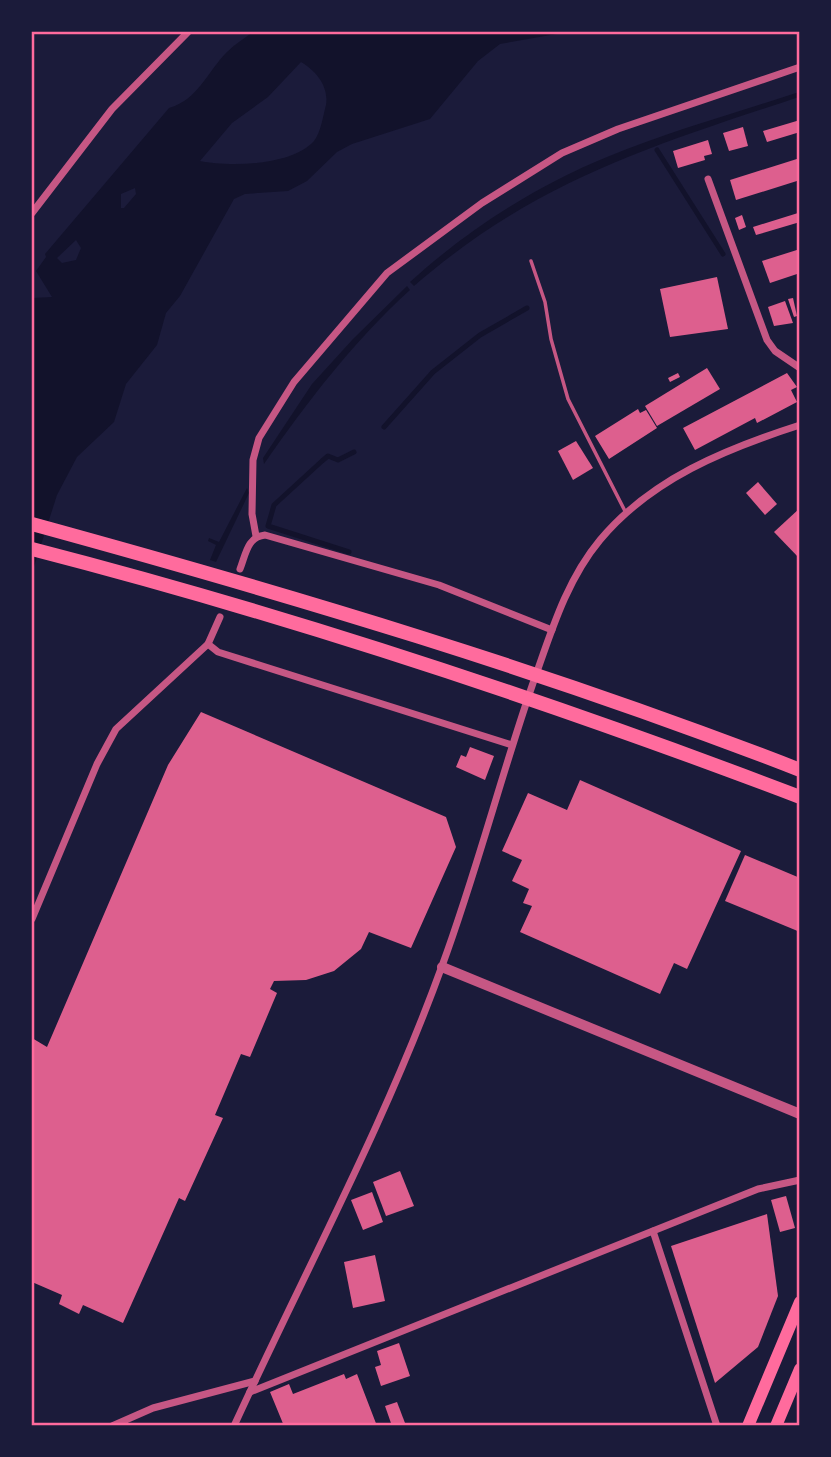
<svg xmlns="http://www.w3.org/2000/svg" width="831" height="1457" font-family="'IBM Plex Sans',sans-serif">
  <style>
    .water { fill: #12122b; fill-rule: evenodd }
    .lines { fill: none; stroke-linecap: round; stroke-linejoin: round }
    .stream { stroke: #12122b; stroke-width: 5 }
    .building { fill: #dd5f8e }
    .service { stroke: #c65784; stroke-width: 3.5 }
    .minor { stroke: #c65784; stroke-width: 7 }
    .tertiary { stroke: #c65784; stroke-width: 10 }
    .trunk { stroke: #ff6b9d; stroke-width: 12 }
    .motorway { stroke: #ff6b9d; stroke-width: 14 }
    .neatline { fill: none; stroke: #ff6b9d; stroke-width: 2.5 }
  </style>
  <rect width="100%" height="100%" fill="#1b1b3a"/>
  <g class="water">
    <path d="M253,32H568L500,44L478,61L430,119L352,144L337,152L307,181L288,191L245,194L234,199L180,296L166,313L157,345L126,384L114,422L77,457L57,495L32,573V298L52,297L36,271L46,257L45,254L169,108C198,100 207,72 227,52C235,44 245,38 253,32ZM301,62C316,71 329,86 326,105C323,116 321,132 314,141C291,166 230,167 200,161L232,123L268,97ZM135,188L136,194L124,208H121V194ZM76,240L81,248L76,260L62,263L57,258Z"/>
    <path d="M799,92V97C651,146 535,181 414,286L410,282C466,231 537,185 607,157C670,131 736,113 799,92Z"/>
    <path d="M407,286L410,290C353,342 308,401 264,464L263,458L312,384L353,339Z"/>
    <path d="M247,488L249,493L216,562L210,560L216,545L208,541L209,538L219,542Z"/>
  </g>
  <g class="lines">
    <g class="stream">
      <path d="M657,150L723,254"/>
      <path d="M384,427L433,372L480,335L527,308"/>
      <path d="M349,552L268,526L274,505L322,461L328,456L338,460L354,452"/>
    </g>
  </g>
  <g class="building">
    <path d="M800,120V132L767,142L763,131Z"/>
    <path d="M743,127L748,146L729,151L723,133Z"/>
    <path d="M708,140L712,154L704,156L705,160L678,168L673,151Z"/>
    <path d="M800,158V180L736,200L730,180Z"/>
    <path d="M798,213L800,222L756,235L753,227Z"/>
    <path d="M742,215L746,227L739,230L735,218Z"/>
    <path d="M800,249V273L770,283L762,261Z"/>
    <path d="M717,277L728,329L670,337L660,289Z"/>
    <path d="M793,298L797,316L794,317L788,299Z"/>
    <path d="M785,301L793,323L774,326L768,307Z"/>
    <path d="M707,368L720,389L657,426L645,406Z"/>
    <path d="M678,373L680,377L670,382L668,378Z"/>
    <path d="M787,373L797,387L791,390L797,402L757,423L755,418L695,450L683,428Z"/>
    <path d="M638,409L640,413L646,410L657,428L609,459L595,436Z"/>
    <path d="M576,441L593,468L573,480L558,451Z"/>
    <path d="M758,482L777,504L765,515L746,493Z"/>
    <path d="M800,508V559L774,532Z"/>
    <path d="M201,712L446,817L456,847L411,948L369,932L361,949L334,971L306,980L274,981L270,989L277,993L250,1057L241,1054L215,1115L223,1118L185,1201L179,1198L123,1323L83,1305L79,1314L59,1304L62,1295L32,1282V1038L47,1047L168,765Z"/>
    <path d="M470,747L494,756L485,780L456,767L461,755L466,757Z"/>
    <path d="M580,780L741,851L687,969L674,963L660,994L520,932L532,906L523,903L529,889L512,881L522,860L502,851L528,793L567,810Z"/>
    <path d="M745,855L800,878V932L725,901Z"/>
    <path d="M400,1171L414,1206L386,1216L373,1182Z"/>
    <path d="M372,1192L383,1222L363,1230L351,1200Z"/>
    <path d="M786,1196L795,1228L780,1232L771,1200Z"/>
    <path d="M767,1214L778,1296L758,1347L715,1383L671,1246Z"/>
    <path d="M375,1255L385,1301L353,1308L344,1262Z"/>
    <path d="M399,1343L410,1376L381,1386L375,1367L381,1365L377,1351Z"/>
    <path d="M344,1374L346,1379L357,1374L377,1426H284L270,1392L289,1384L293,1394Z"/>
    <path d="M397,1402L405,1423L392,1426L385,1406Z"/>
  </g>
  <g class="lines">
    <path class="service" d="M531,261L545,302L551,339L568,399L626,513"/>
    <g class="minor">
      <path d="M708,179L767,340L775,351L800,368"/>
      <path d="M32,213L112,109L188,32"/>
      <path d="M256,536L252,514L253,460L259,438L294,382L387,273L482,203L562,153L618,129L800,67"/>
      <path d="M240,569C246,554 247,537 265,535L439,585L552,630"/>
      <path d="M220,617L208,644L218,652L512,745"/>
      <path d="M32,919L97,764L116,729L208,644"/>
      <path d="M653,1231L717,1426"/>
      <path d="M250,1392L758,1189L800,1180"/>
      <path d="M112,1426L153,1408L255,1381"/>
      <path d="M234,1426C304,1273 385,1124 442,966C476,874 500,779 532,686C550,636 565,582 600,540C651,479 725,449 800,425"/>
    </g>
    <path class="tertiary" d="M442,967L800,1114"/>
    <g class="trunk">
      <path d="M748,1426L800,1302"/>
      <path d="M776,1426L800,1369"/>
    </g>
    <g class="motorway">
      <path d="M32,524C291,595 549,672 800,770"/>
      <path d="M32,549C292,616 548,701 800,797"/>
    </g>
  </g>
  <rect width="831" height="1457" fill="none" stroke="#1b1b3a" stroke-width="66"/>
  <rect x="33" y="33" width="765" height="1391" class="neatline"/>
</svg>
